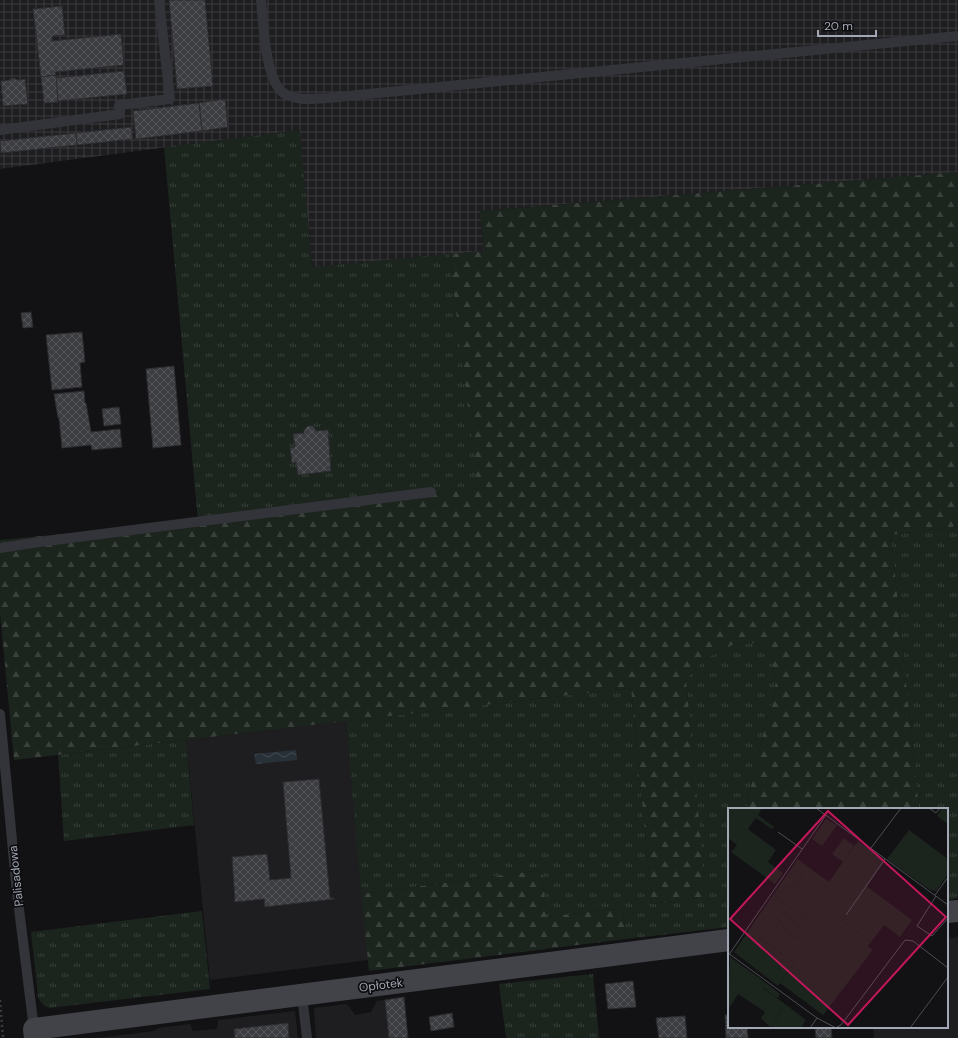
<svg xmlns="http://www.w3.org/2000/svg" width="958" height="1038" font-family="'DM Sans',sans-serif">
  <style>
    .built { fill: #1e1e21 }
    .industrial { fill: url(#industrial-grid) }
    .grass { fill: url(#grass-tufts) }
    .forest { fill: url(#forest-firs) }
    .water { fill: url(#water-waves) }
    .building { fill: url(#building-cross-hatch); stroke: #2c2c30 }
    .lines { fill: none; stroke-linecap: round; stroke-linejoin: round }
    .path { stroke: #393b40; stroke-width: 2.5; stroke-dasharray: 2 3; stroke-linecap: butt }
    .lane { stroke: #333439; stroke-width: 10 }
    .secondary { stroke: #414349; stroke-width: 22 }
    .labels { text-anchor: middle; stroke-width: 3.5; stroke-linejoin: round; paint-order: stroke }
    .street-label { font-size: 12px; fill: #a3a8b5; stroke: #0d0d0f }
    .inset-road { fill: none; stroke: #4c4e54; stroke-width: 1 }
    .view { fill: #c2185b; fill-opacity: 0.15; stroke: #c2185b; stroke-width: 2 }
    .inset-edge { fill: none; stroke: #a3a8b5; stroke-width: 2 }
  </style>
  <defs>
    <pattern id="industrial-grid" width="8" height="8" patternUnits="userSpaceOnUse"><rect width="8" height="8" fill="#1e1e21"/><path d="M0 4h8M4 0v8" fill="none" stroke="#3c3c3f"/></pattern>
    <pattern id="grass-tufts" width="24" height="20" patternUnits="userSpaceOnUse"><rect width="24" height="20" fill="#1c241e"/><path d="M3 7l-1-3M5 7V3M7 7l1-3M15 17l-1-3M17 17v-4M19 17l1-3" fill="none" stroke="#3a413c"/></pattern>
    <pattern id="forest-firs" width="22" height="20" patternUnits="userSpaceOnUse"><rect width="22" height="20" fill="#1c241e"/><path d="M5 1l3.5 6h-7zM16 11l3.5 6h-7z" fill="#3a413c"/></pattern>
    <pattern id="water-waves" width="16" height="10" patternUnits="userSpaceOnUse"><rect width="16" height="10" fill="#283038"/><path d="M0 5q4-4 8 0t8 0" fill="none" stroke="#444b53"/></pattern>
    <pattern id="building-cross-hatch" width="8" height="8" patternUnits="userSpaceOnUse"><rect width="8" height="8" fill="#3c3d41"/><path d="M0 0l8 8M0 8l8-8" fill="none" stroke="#55565a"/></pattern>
  </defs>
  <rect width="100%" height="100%" fill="#121214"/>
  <g class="built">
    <path d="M346,721L368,960L210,980L186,740Z"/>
    <path d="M958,937V1038H874L873,1027H947V939Z"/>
    <path d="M404,997L408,1038H316L314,1008L347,1004L355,1015L371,1012L377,1001Z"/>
    <path d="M295,1011L298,1038H98L154,1031L158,1028L190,1024L193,1031L217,1029L218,1020Z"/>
  </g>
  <path class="industrial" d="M0,0H958V172L480,211L484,251L312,267L299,130L0,169Z"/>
  <g class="grass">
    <path d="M300,130L312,267L449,254L479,488L198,521L164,147Z"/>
    <path d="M958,526V898L947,900V809H919L891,535Z"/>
    <path d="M754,643L771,651L776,686L765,726L746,809H729V927L626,939L623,908L547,917L541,870L361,894L346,721L631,688L652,904L705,897L686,679L705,659L734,644Z"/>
    <path d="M186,740L194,825L64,841L58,755Z"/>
    <path d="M202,911L210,989L49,1008C43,1005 40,1002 38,996L31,932Z"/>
    <path d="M593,974L599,1038H506L499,984Z"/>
  </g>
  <g class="forest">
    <path d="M958,172V526L891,535L919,809H746L765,726L776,686L771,651L754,643L734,644L705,659L686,679L706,897L652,904L631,688L14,760L0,613V540L198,521L478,488L449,254L484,251L480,211Z"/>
    <path d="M541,870L547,917L623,908L626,939L369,971L361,894Z"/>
  </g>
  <path class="water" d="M296,750L297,760L256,764L254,754Z"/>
  <g class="building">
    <path d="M169,0H205L213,86L177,89Z"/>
    <path d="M62,6L65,35L52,36V41L121,34L124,65L55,72L56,75L41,77L33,9Z"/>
    <path d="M124,71L127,94L58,101L55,78Z"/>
    <path d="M56,75L58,102L44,103L41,77Z"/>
    <path d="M15,78L16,80L25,79L28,104L3,106L1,81L10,80V79Z"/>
    <path d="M225,99L228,127L202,131L199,103Z"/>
    <path d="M199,103L202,131L136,139L133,111Z"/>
    <path d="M131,127L133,139L77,145L76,133Z"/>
    <path d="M76,133L77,145L1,153L0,141Z"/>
    <path d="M31,312L33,327L23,328L21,313Z"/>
    <path d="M82,332L85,362L80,363L82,387L52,390L46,335Z"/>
    <path d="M174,366L181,445L153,448L146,369Z"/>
    <path d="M84,391L85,403H86L91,432L120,429L122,447L92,450L91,445L62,448L59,418H58L54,394Z"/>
    <path d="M119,407L121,424L104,426L102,409Z"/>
    <path d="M308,426H313L316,431L328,430L331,471L298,475L296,462L292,463L290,448L295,447L293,434L304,433V430Z"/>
    <path d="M319,779L330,898H334V899L265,907L264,899L235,902L232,857L267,854L270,880L291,878L283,782Z"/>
    <path d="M633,981L636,1007L608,1009L605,984Z"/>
    <path d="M404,997L408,1038H389L385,1000Z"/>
    <path d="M452,1013L454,1027L431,1031L429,1017Z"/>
    <path d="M725,1015H729V1027H747L748,1038H726Z"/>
    <path d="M685,1016L687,1038H659L656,1018Z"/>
    <path d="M288,1023L289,1038H235L234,1029Z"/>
    <path d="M831,1027L832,1038H816L815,1028Z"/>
  </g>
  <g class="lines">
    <path class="path" d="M0,1000L3,1038"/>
    <g class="lane">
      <path d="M261,0C263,21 265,83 285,94C297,101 314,99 328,98L958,36"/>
      <path d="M0,130L120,114L119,105L170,99L159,0"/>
      <path d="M0,548L39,542L431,492"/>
      <path d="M0,714L17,893L34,1029"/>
      <path d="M302,995L307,1038"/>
    </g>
    <g class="secondary">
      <path d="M947,912L958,911"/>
      <path d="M35,1038L34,1029L729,940"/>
    </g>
  </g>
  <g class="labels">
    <g class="street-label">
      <text transform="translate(16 876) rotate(-96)" y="4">Palisadowa</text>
      <text transform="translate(381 985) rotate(-7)" y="4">Opłotek</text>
    </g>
  </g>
  <g transform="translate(728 808)">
    <rect width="220" height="220" fill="#121214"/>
    <path d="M3,0H31L33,2L30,7L46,19L44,21L28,10L20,21L48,42L40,54L55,65L47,76L3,44L9,37L0,30V4ZM98,11L109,17L94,38L84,31ZM181,22L220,51V66L208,83L202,82L159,51ZM116,30L126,38L115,54L104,46ZM79,58L101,74L75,110L49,90L44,97L71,117L70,126L65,130L61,127L50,111L25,125L66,155L50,178L6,144L47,84L51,86L58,77L64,81ZM138,78L184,112L172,129L156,117L143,134L114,113ZM2,149L38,175L35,180L57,196L43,220L33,210L37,204L10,186L0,202Z" fill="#1c241e"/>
    <path d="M214,0H220V16L209,8ZM130,33L157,53L114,113L143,134L140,138L145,142L95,207L52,175L66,155L25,125L40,103L50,111L61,127L68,129L71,117L44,97L49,90L75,110ZM70,51L79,58L64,81L58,77L51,87L47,84ZM38,175L52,186L49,190L35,179ZM57,196L78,212L73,220H43Z" fill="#1c241e"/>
    <path class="inset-road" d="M88,0L220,97M201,0L208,5L212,0M50,24L74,41M143,40L173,0M207,87L220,69M208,88L189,118L204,128L220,110M118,107L157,51M0,145L89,210L82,220M0,148L98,7M89,210L108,220M109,219L113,217L177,132L185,133L220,160M182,220L220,169"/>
    <path class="view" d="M100,3L218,109L120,217L2,111Z"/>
    <rect width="220" height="220" class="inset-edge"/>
  </g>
  <path d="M818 30v6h58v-6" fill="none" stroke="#a3a8b5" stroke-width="2"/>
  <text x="824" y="30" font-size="12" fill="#a3a8b5" stroke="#0d0d0f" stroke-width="3" paint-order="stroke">20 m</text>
</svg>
